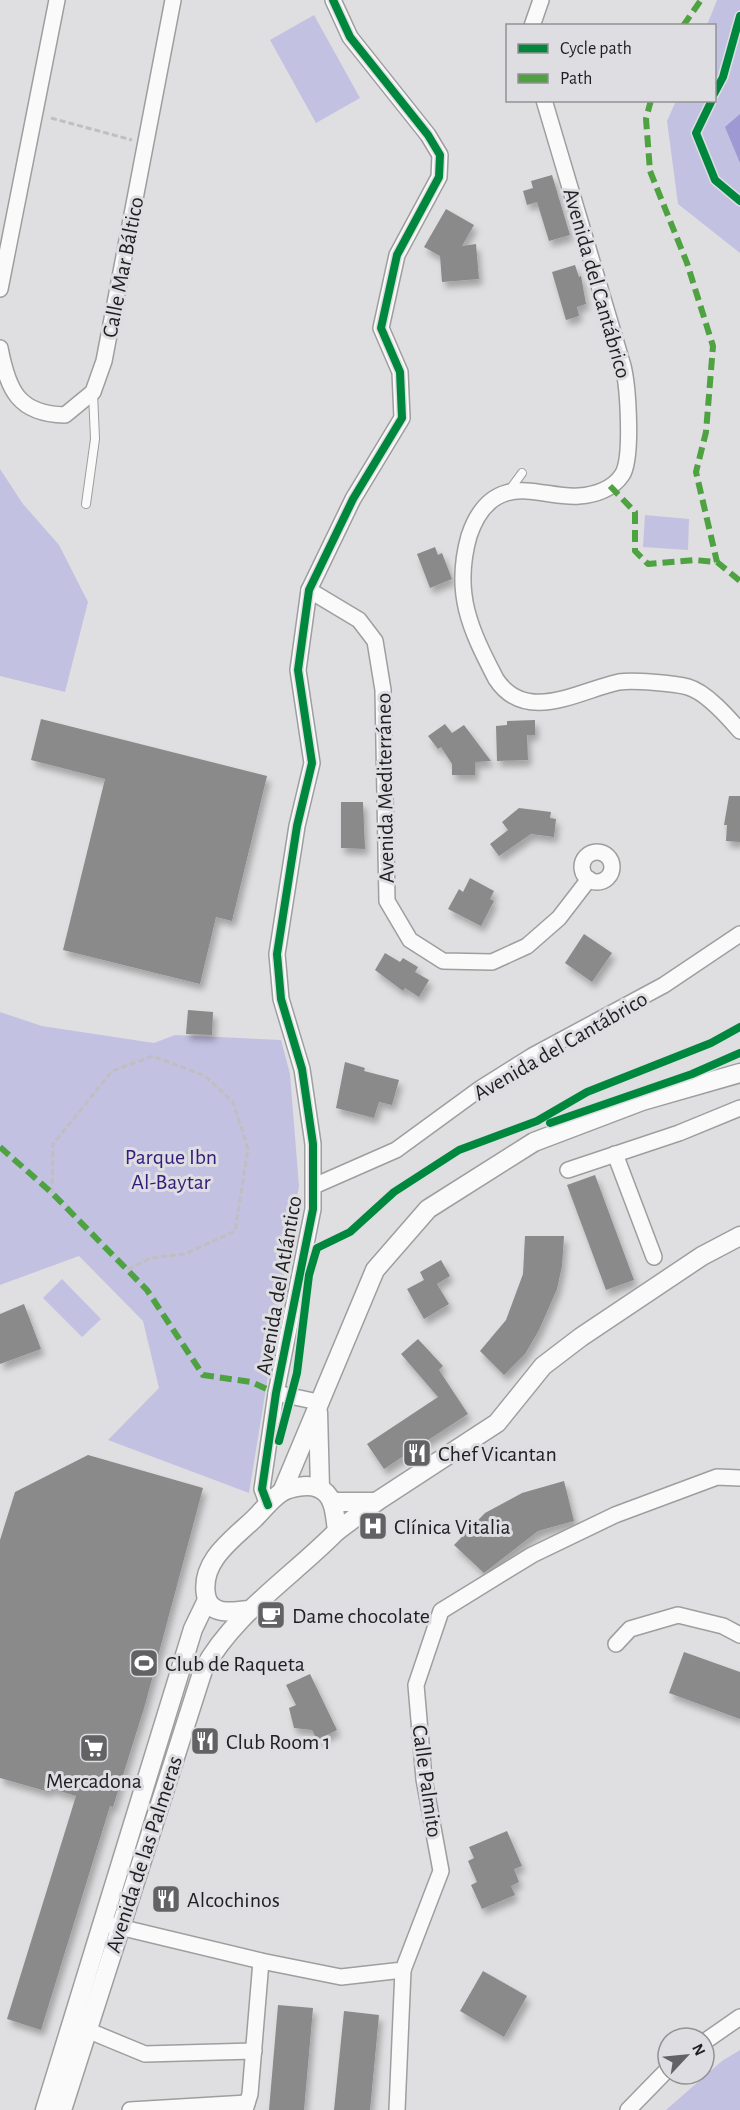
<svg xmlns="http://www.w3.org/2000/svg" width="740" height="2110" font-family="'Alegreya Sans',sans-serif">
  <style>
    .green { fill: #c3c1e2 }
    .water { fill: #9e99d2 }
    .building { fill: #8a8a8a; filter: url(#shadow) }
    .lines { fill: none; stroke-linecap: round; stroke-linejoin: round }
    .service-casing { stroke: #9e9e9e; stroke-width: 10 }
    .minor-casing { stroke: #9e9e9e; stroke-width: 18 }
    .tertiary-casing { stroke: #9e9e9e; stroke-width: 21 }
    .path { stroke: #bfbfbf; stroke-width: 3; stroke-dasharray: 6 3; stroke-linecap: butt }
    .service { stroke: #fafafa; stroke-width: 8 }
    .minor { stroke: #fafafa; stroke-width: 15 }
    .tertiary { stroke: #fafafa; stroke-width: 18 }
    .quiet { stroke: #4fa241; stroke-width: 6; stroke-dasharray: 12 6; stroke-linecap: butt }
    .cycleway-casing { stroke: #dedee2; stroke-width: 11 }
    .cycleway { stroke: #00873e; stroke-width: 8 }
    .labels { text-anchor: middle; stroke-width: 6; stroke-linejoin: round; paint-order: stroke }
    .street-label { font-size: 22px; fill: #1f1f20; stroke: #dedee2 }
    .park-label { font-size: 22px; fill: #341c7b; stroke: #dedee2 }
    .poi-label { font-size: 22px; fill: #1f1f20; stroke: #dedee2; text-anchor: start }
  </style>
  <defs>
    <filter id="shadow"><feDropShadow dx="3.5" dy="6" stdDeviation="3" flood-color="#0004"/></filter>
  </defs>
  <rect width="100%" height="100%" fill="#dfdfe1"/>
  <g class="green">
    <path d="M717,0H740V253L678,204L667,121L676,101L714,100V26L707,25Z"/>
    <path d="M314,15L360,98L316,123L270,40Z"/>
    <path d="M0,469L23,504L59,545L88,602L65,692L0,676Z"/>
    <path d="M645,515L689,519L688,550L643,547Z"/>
    <path d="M0,1012L42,1026L154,1043L175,1035L281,1040L290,1074L299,1186L249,1493L108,1440L159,1388L143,1321L79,1256L0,1285Z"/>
    <path d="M62,1279L101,1319L82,1337L43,1298Z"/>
    <path d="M740,2050V2110H666L722,2061Z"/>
  </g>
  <path class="water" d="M740,114V163L725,127Z"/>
  <g class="building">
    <path d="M552,175L570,235L549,241L537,202L527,205L523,191L533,188L531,181Z"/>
    <path d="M446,209L474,225L462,246L476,244L479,279L442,282L440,256L424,247Z"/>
    <path d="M575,265L579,277L581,276L586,304L577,307L579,316L566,320L552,272Z"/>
    <path d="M435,547L438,555L442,553L452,579L430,588L417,554Z"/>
    <path d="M41,719L267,776L232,921L216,917L200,984L63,950L105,779L31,760Z"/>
    <path d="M535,720V735H527L528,760L497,761L496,726L507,725V721Z"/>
    <path d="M445,724L452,733L464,725L491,761L475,762V775H452V764L441,747L438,749L428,736Z"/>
    <path d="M729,796H740V842L726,841L727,825H724Z"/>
    <path d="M341,802H363L365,849L341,848Z"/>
    <path d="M519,808L551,812L550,818L556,819L554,837L531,834L499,856L490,844L508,830L502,822Z"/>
    <path d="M470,878L494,891L490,899L494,901L481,926L448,909L459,889L463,892Z"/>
    <path d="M584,934L612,953L592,982L565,963Z"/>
    <path d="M385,953L400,962L403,958L418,967L415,972L429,980L419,997L405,988L403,991L375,970Z"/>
    <path d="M188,1010L213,1012L212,1035L186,1034Z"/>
    <path d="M345,1062L365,1068L364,1071L399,1080L392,1105L379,1102L374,1118L336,1108Z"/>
    <path d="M595,1175L634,1280L606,1290L567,1185Z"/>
    <path d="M525,1236H564L562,1266L557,1289L539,1330L525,1354L504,1375L480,1351L506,1320L523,1274Z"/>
    <path d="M441,1260L450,1276L437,1284L449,1304L424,1319L407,1289L424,1280L420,1272Z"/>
    <path d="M24,1304L41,1349L0,1364V1314Z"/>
    <path d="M418,1339L443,1366L439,1370L468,1414L384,1469L367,1444L438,1397L401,1354Z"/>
    <path d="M88,1455L203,1488L145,1705L113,1807L110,1806L41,2030L7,2019L76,1796L50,1788L49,1792L0,1778V1540L15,1492Z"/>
    <path d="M564,1481L574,1521L538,1531L484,1573L454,1545L485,1513L522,1493Z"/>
    <path d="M684,1652L740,1672V1719L669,1693Z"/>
    <path d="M310,1674L337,1730L317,1740L312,1730L294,1728L289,1708L296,1705L286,1685Z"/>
    <path d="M507,1831L522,1866L514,1869L519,1882L511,1886L515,1895L482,1909L471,1885L477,1882L468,1861L474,1858L469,1847Z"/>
    <path d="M483,1971L527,1996L504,2037L460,2011Z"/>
    <path d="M278,2005L313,2008L304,2110H269Z"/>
    <path d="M344,2011L379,2015L370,2110H334Z"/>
  </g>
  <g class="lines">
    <g class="service-casing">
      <g id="service">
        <path d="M509,491L522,473"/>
        <path d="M86,504L95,439L93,393"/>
      </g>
    </g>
    <g class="minor-casing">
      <g id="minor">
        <path d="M532,26L541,0"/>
        <path d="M544,100L623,366C628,386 633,459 622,475C613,489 595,495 579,496C555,498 529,486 506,493C486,499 475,518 469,536C453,593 470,629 496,679C526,725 580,690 619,682C632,680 674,683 688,687C706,692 728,717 740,731"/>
        <path d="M0,289L57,0"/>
        <path d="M0,348C8,390 18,414 65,415L93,392L104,361L173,0"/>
        <path d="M309,590L359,620L375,641L383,690L387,901L410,940L443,961L492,962L527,946L559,918L589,879"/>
        <circle cx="597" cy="867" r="15"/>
        <path d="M615,1154L654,1257"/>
        <path d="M568,1170L679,1133L740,1108"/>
        <path d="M314,1186L396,1150L481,1088L532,1056L664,985L740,934"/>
        <path d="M276,1393L318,1402"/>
        <path d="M268,1505L262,1489L276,1393L313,1209V1144L302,1069L281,999L277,954L297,826L312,763L298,670L309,590L353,499L402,418L400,372L381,328L397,255L439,177L440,155L428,135L350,37L333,0"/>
        <path d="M616,1644L630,1629L678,1615L723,1626L740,1635"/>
        <path d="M111,1925L261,1961L341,1977L403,1970L441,1871L424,1779L416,1685L441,1611L532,1555L615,1515L717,1477L740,1478"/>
        <path d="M87,2030L145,2054L254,2051"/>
        <path d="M704,2042L740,2017"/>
        <path d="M130,2110L247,2103"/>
        <path d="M245,2110L250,2094L261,1961"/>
        <path d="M397,2110L403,1970"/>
        <path d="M628,2110L668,2069"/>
      </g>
    </g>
    <g class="tertiary-casing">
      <g id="tertiary">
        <path d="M318,1412L320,1488"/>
        <path d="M282,1492L375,1270L428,1209L534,1142L642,1101L740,1073"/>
        <path d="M333,1502H376"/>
        <path d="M337,1531L376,1502L497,1423L543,1366L581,1337L702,1256L740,1236"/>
        <path d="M45,2110L193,1629L207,1600"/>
        <path d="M62,2110L203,1670C234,1613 292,1577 337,1531C335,1516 335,1494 318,1488C308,1484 291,1487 282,1492C272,1498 263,1510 255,1518C233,1539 200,1561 206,1595C209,1616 233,1612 248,1610"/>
      </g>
    </g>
    <g class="path">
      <path d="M51,118L132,140"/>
      <path d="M52,1193L53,1144L112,1071L153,1056L205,1076L233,1102L248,1149L235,1231L185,1254L151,1258L127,1270"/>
    </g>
    <use href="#service" class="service"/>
    <use href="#minor" class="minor"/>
    <use href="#tertiary" class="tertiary"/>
    <g class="quiet">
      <path d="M683,26L701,0"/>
      <path d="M651,100L646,119L650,171L687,263L713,346L706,432L696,472L717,562"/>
      <path d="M610,486L635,512V551L648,564L694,560L717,562L740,581"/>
      <path d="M0,1147L52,1193L147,1290L203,1375L251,1382L276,1393"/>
    </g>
    <g class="cycleway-casing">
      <g id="cycleway">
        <path d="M714,94L723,77L740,16"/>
        <path d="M712,100L696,133L715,180L740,201"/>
        <path d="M550,1123L692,1074L740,1053"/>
        <path d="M279,1441L297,1373L309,1275L317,1248L350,1232L394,1192L459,1150L537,1121L587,1092L711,1043L740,1027"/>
        <path d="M268,1505L262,1489L276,1393L313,1209V1144L302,1069L281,999L277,954L297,826L312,763L298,670L309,590L353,499L402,418L400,372L381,328L397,255L439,177L440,155L428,135L350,37L333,0"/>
      </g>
    </g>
    <use href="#cycleway" class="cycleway"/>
  </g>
  <defs>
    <g id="restaurant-square" transform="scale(1.5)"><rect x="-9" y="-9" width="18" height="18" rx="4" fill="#626264" stroke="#dedee2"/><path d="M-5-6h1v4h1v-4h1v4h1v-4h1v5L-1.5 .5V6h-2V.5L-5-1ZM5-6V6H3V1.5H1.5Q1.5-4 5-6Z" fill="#fff"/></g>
    <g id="hospital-square" transform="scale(1.5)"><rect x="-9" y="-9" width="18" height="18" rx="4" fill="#626264" stroke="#dedee2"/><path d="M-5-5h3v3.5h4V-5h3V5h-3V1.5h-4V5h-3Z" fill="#fff"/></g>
    <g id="cafe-square" transform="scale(1.5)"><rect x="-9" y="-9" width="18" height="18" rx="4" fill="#626264" stroke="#dedee2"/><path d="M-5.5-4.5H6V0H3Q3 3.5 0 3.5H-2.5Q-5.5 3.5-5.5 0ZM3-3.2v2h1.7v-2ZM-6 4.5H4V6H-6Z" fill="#fff"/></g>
    <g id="stadium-square" transform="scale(1.5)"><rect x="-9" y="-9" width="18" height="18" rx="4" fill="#626264" stroke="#dedee2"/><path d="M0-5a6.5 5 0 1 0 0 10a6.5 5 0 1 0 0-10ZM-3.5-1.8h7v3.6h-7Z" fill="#fff"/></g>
    <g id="supermarket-square" transform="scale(1.5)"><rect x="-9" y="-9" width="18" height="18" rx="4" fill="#626264" stroke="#dedee2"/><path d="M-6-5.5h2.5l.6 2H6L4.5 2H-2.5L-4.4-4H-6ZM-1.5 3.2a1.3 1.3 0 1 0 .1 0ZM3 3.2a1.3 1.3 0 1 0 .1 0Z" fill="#fff"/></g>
  </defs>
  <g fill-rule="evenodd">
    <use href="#restaurant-square" x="417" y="1453"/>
    <use href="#hospital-square" x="373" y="1526"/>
    <use href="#cafe-square" x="271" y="1615"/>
    <use href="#stadium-square" x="144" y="1663"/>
    <use href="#restaurant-square" x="205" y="1741"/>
    <use href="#supermarket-square" x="94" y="1748"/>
    <use href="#restaurant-square" x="166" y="1899"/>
  </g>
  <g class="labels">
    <g class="street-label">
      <text transform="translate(122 267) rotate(-79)" y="8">Calle Mar Báltico</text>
      <text transform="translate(598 283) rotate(74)" y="8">Avenida del Cantábrico</text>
      <text transform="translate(384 788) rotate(-91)" y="8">Avenida Mediterráneo</text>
      <text transform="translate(560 1045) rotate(-30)" y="8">Avenida del Cantábrico</text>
      <text transform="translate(278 1285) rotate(-80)" y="8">Avenida del Atlántico</text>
      <text transform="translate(428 1781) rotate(82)" y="8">Calle Palmito</text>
      <text transform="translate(143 1854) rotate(-72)" y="8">Avenida de las Palmeras</text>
    </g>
    <g class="park-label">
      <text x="171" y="1164">Parque Ibn<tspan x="171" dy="25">Al-Baytar</tspan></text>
    </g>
    <g class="poi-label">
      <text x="438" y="1461">Chef Vicantan</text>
      <text x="394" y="1534">Clínica Vitalia</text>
      <text x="292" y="1623">Dame chocolate</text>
      <text x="165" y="1671">Club de Raqueta</text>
      <text x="226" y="1749">Club Room 1</text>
      <text x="94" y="1788" text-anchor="middle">Mercadona</text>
      <text x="187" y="1907">Alcochinos</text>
    </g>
  </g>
  <rect x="506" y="24" width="210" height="78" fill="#dedee2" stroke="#929294" stroke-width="1.5"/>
  <rect x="518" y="44" width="30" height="9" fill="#00873e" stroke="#929294" stroke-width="1.5"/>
  <text x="560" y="54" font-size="18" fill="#1f1f20">Cycle path</text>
  <rect x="518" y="74" width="30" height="9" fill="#4fa241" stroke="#929294" stroke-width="1.5"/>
  <text x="560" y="84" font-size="18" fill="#1f1f20">Path</text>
  <g transform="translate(686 2056) rotate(64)"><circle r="28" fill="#dedee2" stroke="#929294" stroke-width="1.5"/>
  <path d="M0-4.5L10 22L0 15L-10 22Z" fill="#626264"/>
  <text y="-9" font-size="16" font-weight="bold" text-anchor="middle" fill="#1f1f20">N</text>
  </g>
</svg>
